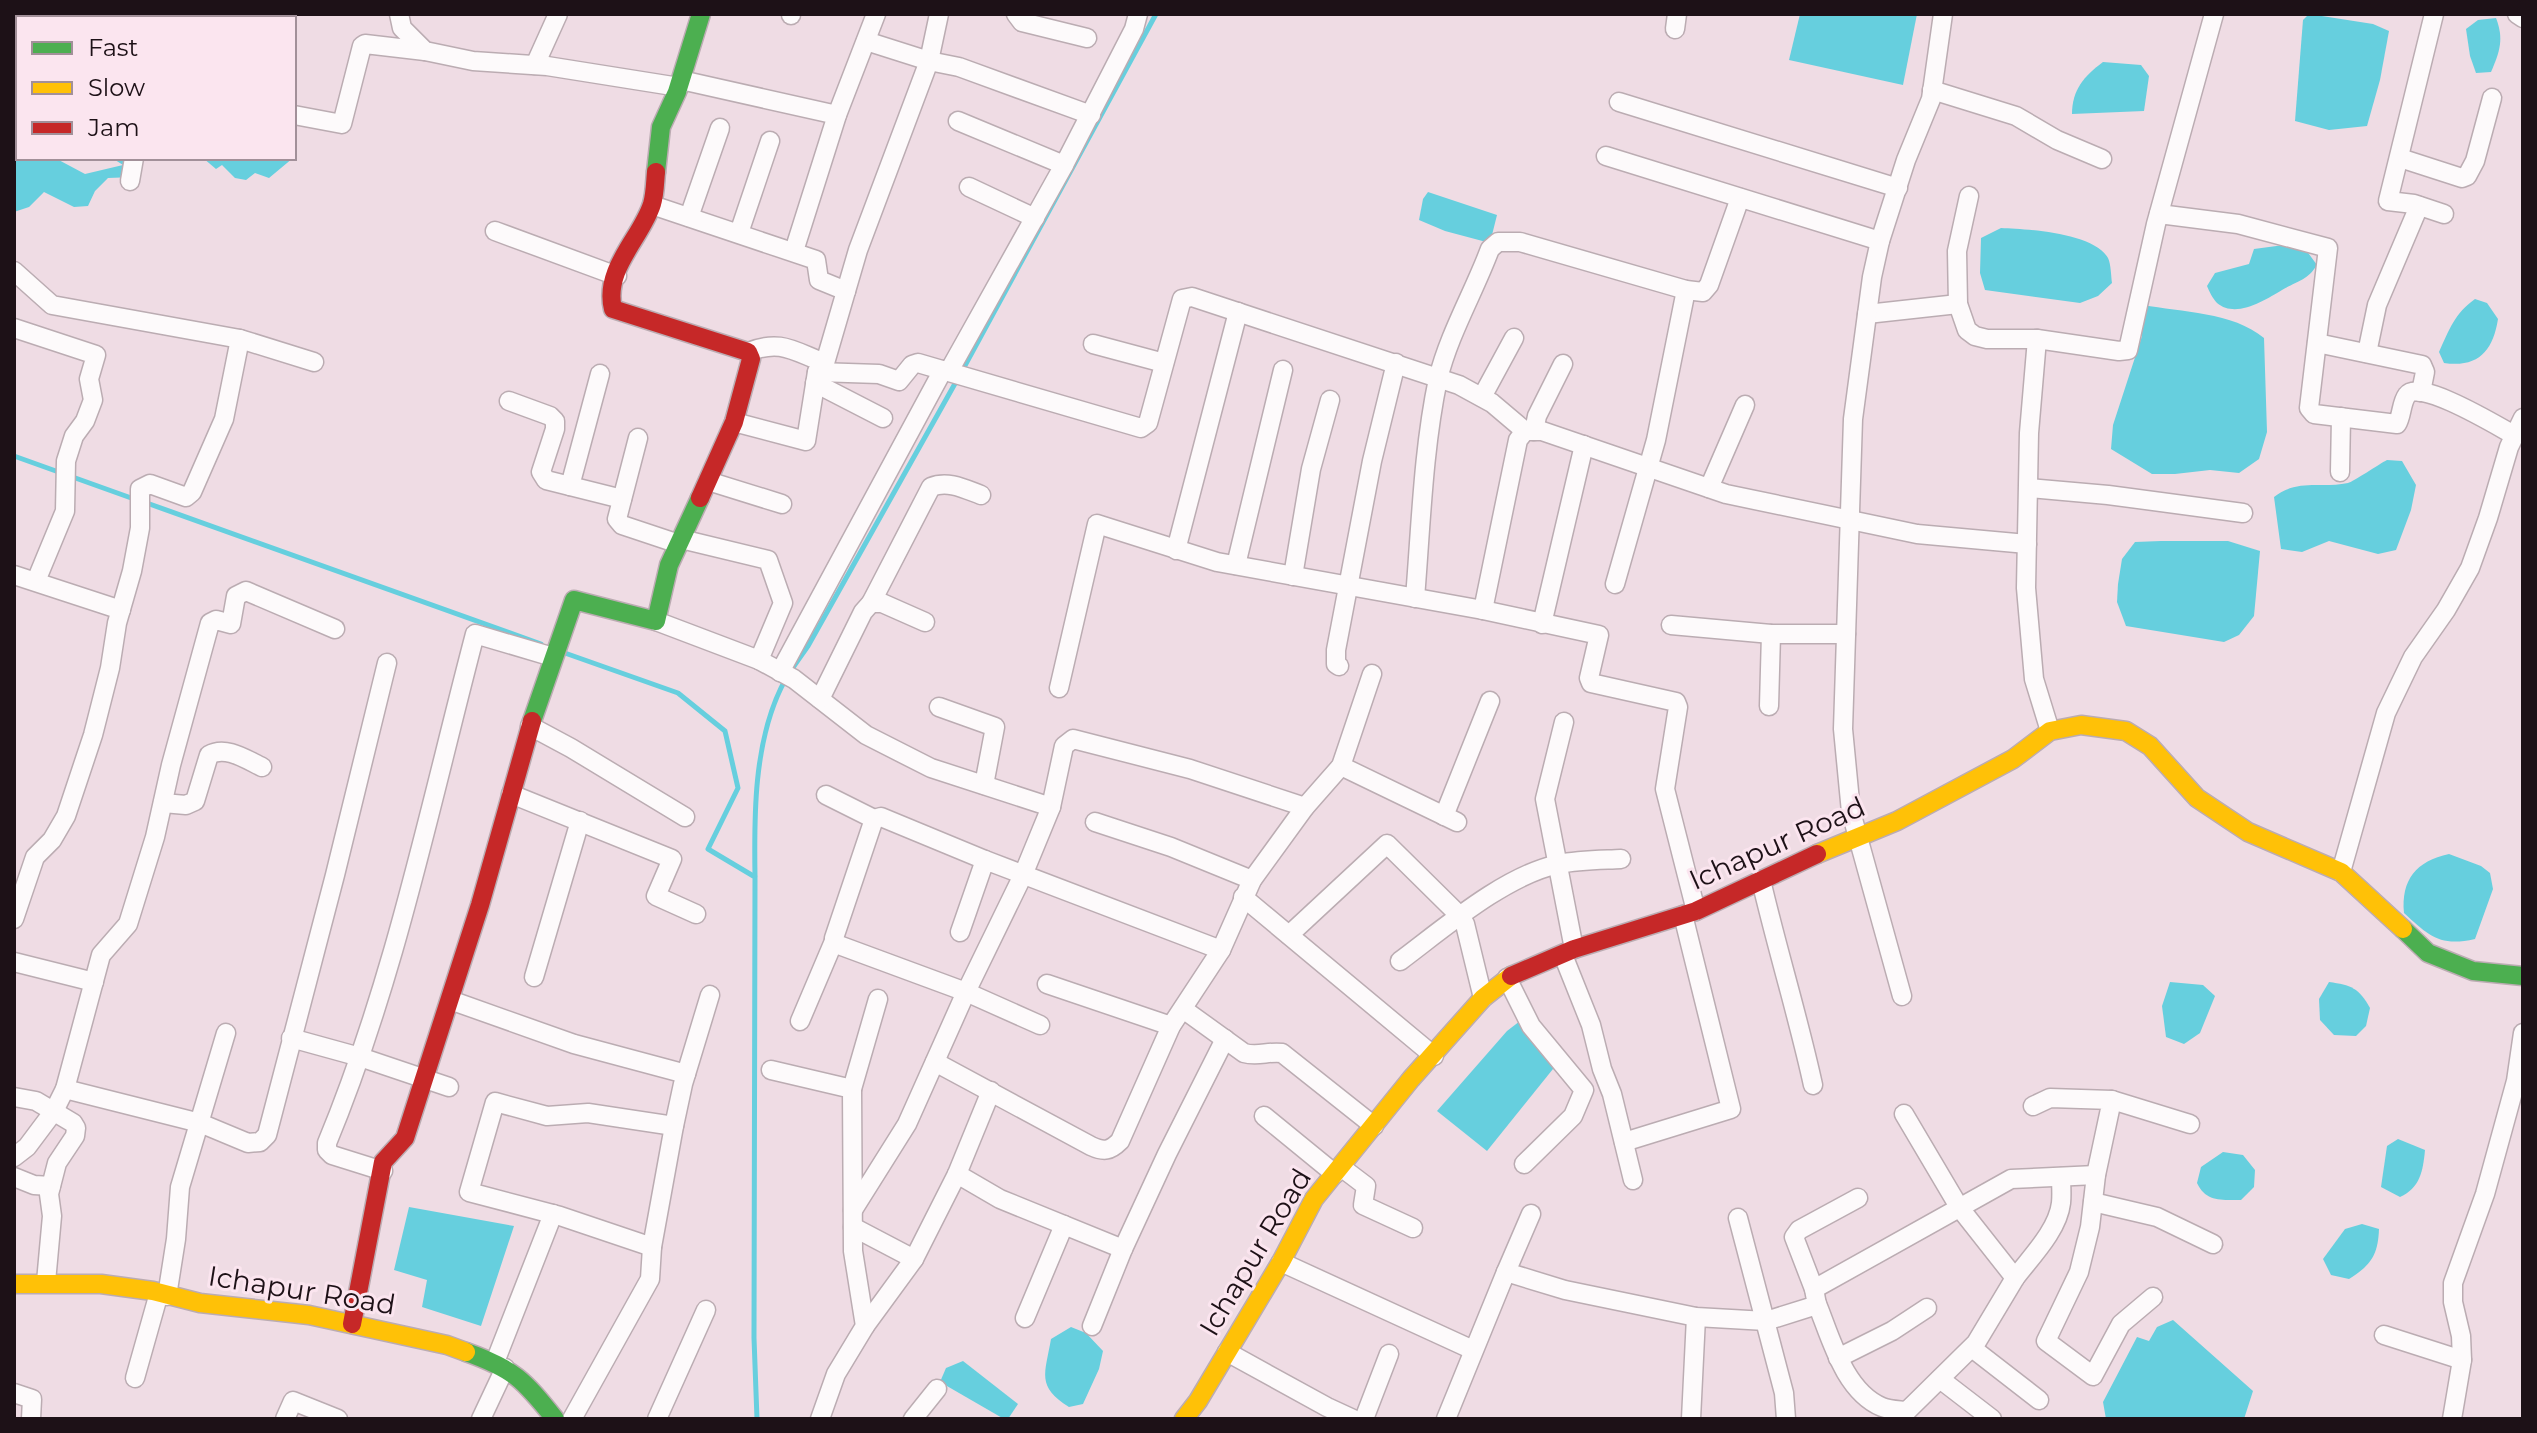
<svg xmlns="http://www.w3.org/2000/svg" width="2537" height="1433" font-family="Montserrat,sans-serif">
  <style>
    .water { fill: #66cfde }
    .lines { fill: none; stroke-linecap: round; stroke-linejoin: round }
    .stream { stroke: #66cfde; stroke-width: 5 }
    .street-casing { stroke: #bbacb2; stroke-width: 21 }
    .fast-casing { stroke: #bbacb2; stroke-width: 21 }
    .slow-casing { stroke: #bbacb2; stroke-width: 21 }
    .jam-casing { stroke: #bbacb2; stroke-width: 21 }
    .street { stroke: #fdfafb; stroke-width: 18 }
    .fast { stroke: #4caf50; stroke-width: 18 }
    .slow { stroke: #ffc107; stroke-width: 18 }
    .jam { stroke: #c62828; stroke-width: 18 }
    .labels { text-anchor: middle; stroke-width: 6; stroke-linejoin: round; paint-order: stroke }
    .street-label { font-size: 28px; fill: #1d1117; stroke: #fbe5ef }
  </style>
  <rect width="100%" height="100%" fill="#efdce4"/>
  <g class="water">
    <path d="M1800,14H1917L1903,85L1789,60Z"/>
    <path d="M2309,14L2373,24L2389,31L2380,80L2367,126L2329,130L2295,121L2303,20Z"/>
    <path d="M2496,18C2504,39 2500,51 2491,72L2476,73L2470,56L2466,29L2478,20Z"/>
    <path d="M2103,62L2141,65L2149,76L2144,111L2072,114C2072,90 2084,76 2103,62Z"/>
    <path d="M14,153L18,154V158H55L85,174L123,165L112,158H137L134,177L108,178L95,191L88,206L74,207L44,192L29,207L14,212Z"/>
    <path d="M203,158H293L269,178L255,173L246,180L235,178L222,165L216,169Z"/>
    <path d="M1428,192L1497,215L1490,243L1445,231L1419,220L1423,199Z"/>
    <path d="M2001,228C2027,229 2094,233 2108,258C2111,264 2111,276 2112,283L2098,296L2080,303L1985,290L1980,273L1981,238Z"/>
    <path d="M2284,245L2306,250L2317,265C2307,281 2297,281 2282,290C2265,300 2236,319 2217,303C2213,299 2209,291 2207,286L2215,273L2249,264L2254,249Z"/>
    <path d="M2475,299L2487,303L2498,319C2493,351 2478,368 2444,363L2439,352C2449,330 2455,313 2475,299Z"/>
    <path d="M2143,305C2181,312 2233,312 2264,338L2267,432L2259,459L2239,473L2210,470L2175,474H2152L2111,449L2113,425L2142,336L2135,327Z"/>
    <path d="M2387,460L2402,461L2416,485L2411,510L2396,550L2378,554L2329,541L2302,552L2281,549L2274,497C2299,478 2320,489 2348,483C2353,482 2379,464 2387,460Z"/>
    <path d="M2161,541H2228L2260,551L2254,616L2239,635L2224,642L2126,626L2117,602L2118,584L2122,559L2135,542Z"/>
    <path d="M2449,854L2481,866L2490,873L2493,889L2475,939C2440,947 2429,936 2404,913C2401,880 2416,861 2449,854Z"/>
    <path d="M2170,982L2203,985L2215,996L2200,1033L2184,1044L2166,1037L2162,1006Z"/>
    <path d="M2329,982C2351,985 2359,988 2370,1008L2366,1026L2356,1036L2334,1035L2320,1020L2319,999Z"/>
    <path d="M1520,1021L1557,1064L1487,1151L1437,1111L1507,1031Z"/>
    <path d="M2398,1139L2425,1150C2423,1171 2420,1188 2400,1197L2381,1187L2387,1146Z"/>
    <path d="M2223,1152L2243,1155L2255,1170L2254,1187L2241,1200C2221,1200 2206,1202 2197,1183L2201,1167Z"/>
    <path d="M409,1207L514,1226L481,1326L422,1307L427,1280L394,1270Z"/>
    <path d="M2362,1224L2379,1229C2378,1255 2371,1265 2349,1279L2331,1275L2323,1259L2345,1229Z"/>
    <path d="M2173,1320L2253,1391L2244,1419H2106L2103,1402L2137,1337L2149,1341L2157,1327Z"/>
    <path d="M1071,1327L1086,1333L1103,1351L1099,1369L1083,1404L1069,1407C1036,1386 1045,1374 1051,1339Z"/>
    <path d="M963,1361L1018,1404L1008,1419H1004L940,1382L946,1368Z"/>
  </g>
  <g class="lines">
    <g class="stream">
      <path d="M962,371L1156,14"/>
      <path d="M14,456L134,499"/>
      <path d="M144,502L541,644"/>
      <path d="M562,652L678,693L725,731L738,788L708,849L755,877L754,1338L757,1419"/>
      <path d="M755,876C754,815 754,744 781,688C788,673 799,659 808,646L957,380"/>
    </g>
    <g class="street-casing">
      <g id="street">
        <path d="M399,14L402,28L425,51L473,61L547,66L679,87"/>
        <path d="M1016,14L1022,22L1087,38"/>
        <path d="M2434,14L2388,201L2414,204L2444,214"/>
        <path d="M2517,14L2523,18"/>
        <path d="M791,15V14"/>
        <path d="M170,18L171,14"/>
        <path d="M280,18L281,14"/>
        <path d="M1675,29L1677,14"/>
        <path d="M866,41L929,61L959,67L1091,115"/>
        <path d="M14,48L18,49"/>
        <path d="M535,65L558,14"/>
        <path d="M681,80L837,115"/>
        <path d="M1932,90L2016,116L2057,140L2102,159"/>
        <path d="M1619,102L1898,188"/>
        <path d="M294,115L342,124L362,46L365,44L425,51"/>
        <path d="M958,121L1064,165"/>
        <path d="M1606,156L1880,241"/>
        <path d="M2400,158L2462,178L2467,176L2475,161L2492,98"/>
        <path d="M130,181L134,158"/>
        <path d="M969,187L1035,218"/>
        <path d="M1969,196L1957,251L1958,304L1967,330L1975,336L1987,339H2037L2119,351L2128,350L2156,224L2214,14"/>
        <path d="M652,205L816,260L819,280L846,291"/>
        <path d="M2159,214L2238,224L2328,248L2309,408L2314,414L2397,424C2402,416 2401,403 2407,395C2419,378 2499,427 2514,435"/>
        <path d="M689,217L720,128"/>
        <path d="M495,231L617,276"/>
        <path d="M739,233L770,141"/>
        <path d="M794,251L837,115L876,14"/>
        <path d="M14,271L52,305L240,339L314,362"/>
        <path d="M1867,314L1958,304"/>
        <path d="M14,328L96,355L89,379L93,400L85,421L74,436L66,461L65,511L36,581"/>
        <path d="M2037,339L2029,433L2026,588L2034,679L2050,731"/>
        <path d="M2317,343L2422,365L2425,372L2421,392"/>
        <path d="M1093,344L1164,363"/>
        <path d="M748,352C781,339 793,351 825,363"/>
        <path d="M2367,353L2377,305L2419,206"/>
        <path d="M949,371L1064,165L1134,29L1138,14"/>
        <path d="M817,372L879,374L899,381L912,365L918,363L1141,428L1148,423L1182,299L1192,297L1459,385L1492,403L1525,431"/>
        <path d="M815,383L883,418"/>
        <path d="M1482,397L1514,338"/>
        <path d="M509,401L550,416L555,421V429L541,472L546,480L622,499"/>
        <path d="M734,422L806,441L817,372L825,363L858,250L929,61L939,14"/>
        <path d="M1534,431L1537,416L1563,364"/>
        <path d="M638,438L617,519L622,525L679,544"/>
        <path d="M2340,472L2341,417"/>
        <path d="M708,481L782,504"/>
        <path d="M570,486L600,374"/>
        <path d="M1709,488L1745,405"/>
        <path d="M2029,488L2108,495L2243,513"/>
        <path d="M681,539L768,560L783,603L759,660L794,679L866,735L931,768L1051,807L1023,875L966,992L907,1124L853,1210"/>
        <path d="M1176,550L1238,312"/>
        <path d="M1236,565L1283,370"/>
        <path d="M14,575L121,610"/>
        <path d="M1293,576L1311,469L1330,400"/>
        <path d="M1615,584L1656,440L1686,290"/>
        <path d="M1415,598C1421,525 1423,450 1438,379C1449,334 1474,292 1490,249L1498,242H1520L1686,290L1703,292L1709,285L1740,198"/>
        <path d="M871,603L931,487C948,480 965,489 981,495"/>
        <path d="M1483,610L1518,440L1525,431H1542L1726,494L1917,534L2027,544"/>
        <path d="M656,621L759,660"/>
        <path d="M1542,624L1584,445"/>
        <path d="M1671,625L1771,634H1846"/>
        <path d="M1339,666L1336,664V650L1372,461L1396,363"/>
        <path d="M780,672L943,370"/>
        <path d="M1059,688L1097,524L1217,562L1483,610L1599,635L1589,678L1591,683L1676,702L1678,707L1665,789L1696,911"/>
        <path d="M820,699L863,612L871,603H882L925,622"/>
        <path d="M1769,706L1771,634"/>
        <path d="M939,707L995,727L984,785"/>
        <path d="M1564,722L1545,799L1574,949"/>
        <path d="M530,726L571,748L685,817"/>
        <path d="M1341,766L1457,822"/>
        <path d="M511,794L672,859L656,896L696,914"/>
        <path d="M826,795L874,819L881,817L985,860"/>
        <path d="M163,803L186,805L195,801L209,755C226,745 247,760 262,767"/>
        <path d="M1051,807L1064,746L1073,739L1190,769L1305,807"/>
        <path d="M1444,816L1490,701"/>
        <path d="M874,819L834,938L836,944L966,992L1040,1025"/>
        <path d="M1095,822L1171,847L1252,880"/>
        <path d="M2341,872L2386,713L2413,657L2446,610L2470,568L2488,518L2509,447L2523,418"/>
        <path d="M1761,880C1777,949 1798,1016 1813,1085"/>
        <path d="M1243,897L1434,1056"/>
        <path d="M14,919L35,857L52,840L66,816L93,735L110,668L117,623L132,571L140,528V489L150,484L186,497L192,492L224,419L240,339"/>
        <path d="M960,932L985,860L1221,950"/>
        <path d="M1289,935L1387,844L1460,916L1465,924L1483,998"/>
        <path d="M1563,955L1591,1025L1602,1069L1612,1094L1633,1180"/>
        <path d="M1400,961C1443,929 1505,875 1559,864C1578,860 1601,860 1621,859"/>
        <path d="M14,962L94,982"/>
        <path d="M534,977L580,821"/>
        <path d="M1507,978L1531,1026L1584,1090L1573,1116L1524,1164"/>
        <path d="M1047,984L1171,1026"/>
        <path d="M1902,996L1851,812L1843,729L1853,419L1872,277L1880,241L1906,160L1931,99L1943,14"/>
        <path d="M450,1000L574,1044L686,1074"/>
        <path d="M1183,1009L1244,1053C1258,1057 1268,1051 1282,1053L1374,1126"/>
        <path d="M800,1021L834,941"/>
        <path d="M291,1038L360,1057L449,1087"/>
        <path d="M935,1062L1091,1146C1104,1152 1110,1151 1120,1141L1171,1026L1221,950L1252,880L1305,807L1341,766L1372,674"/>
        <path d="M771,1070L852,1089L853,1251L865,1326L836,1374L820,1419"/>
        <path d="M65,1089L200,1123L248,1143L260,1142L267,1135L335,875L387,663"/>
        <path d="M852,1089L878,999"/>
        <path d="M14,1097L36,1101L73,1123L76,1128L75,1136L57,1163L49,1194L52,1216L46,1282"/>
        <path d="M2112,1100L2190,1124"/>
        <path d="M2033,1106L2050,1098L2112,1100L2096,1175L2090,1227L2079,1272L2046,1341L2093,1376L2121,1324L2153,1297"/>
        <path d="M1264,1116L1335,1174"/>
        <path d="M1624,1142L1731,1109L1683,915"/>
        <path d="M14,1157L27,1147L54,1111L65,1089L101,955L128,924L155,837L171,765L210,623L216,620L231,624L236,596L246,591L335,629"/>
        <path d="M1341,1167L1366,1186L1363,1205L1413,1228"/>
        <path d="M383,1171L332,1155L327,1150V1143C395,979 430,805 475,634L553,657"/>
        <path d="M957,1174L991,1091"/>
        <path d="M14,1177L34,1185L51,1186"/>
        <path d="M2093,1202L2157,1217L2213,1244"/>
        <path d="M1738,1218L1784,1393L1786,1419"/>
        <path d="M853,1227L914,1259"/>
        <path d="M652,1247L560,1216L469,1192L495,1102L547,1116L588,1113L674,1126"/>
        <path d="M1281,1262L1473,1350"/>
        <path d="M1506,1272L1531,1214"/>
        <path d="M2015,1278C2031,1257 2058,1230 2061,1203C2062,1194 2061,1185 2061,1177"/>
        <path d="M1814,1289L2011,1179L2096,1175"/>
        <path d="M167,1296L176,1239L180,1187L226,1033"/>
        <path d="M1817,1304C1831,1338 1844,1391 1882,1407C1889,1410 1899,1410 1907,1411L1976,1343L2015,1278L1959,1207L1904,1114"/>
        <path d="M1025,1318L1064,1225"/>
        <path d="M865,1326L914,1259L957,1174L1000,1199L1123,1249"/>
        <path d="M1092,1326L1123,1249L1167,1154L1225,1039"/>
        <path d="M2384,1335L2462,1360"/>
        <path d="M1972,1348L2039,1400"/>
        <path d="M1227,1352L1327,1407L1353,1419"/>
        <path d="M1838,1358L1892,1331L1927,1308"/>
        <path d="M495,1362L553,1214"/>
        <path d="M135,1378L159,1293"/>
        <path d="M1940,1379L1992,1419"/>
        <path d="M14,1393L32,1399L31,1419"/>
        <path d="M285,1419L293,1401L338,1419"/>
        <path d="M481,1419L505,1368"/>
        <path d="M572,1419L650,1279L652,1247L674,1126L683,1084L710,995"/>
        <path d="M657,1419L706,1310"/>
        <path d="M913,1419L937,1389"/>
        <path d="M1364,1419L1389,1354"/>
        <path d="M1446,1419L1506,1272L1565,1290L1696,1317L1766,1321L1817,1305L1814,1289L1794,1237L1799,1230L1858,1198"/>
        <path d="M1691,1419L1696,1317"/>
        <path d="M2452,1419L2462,1360L2461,1336L2453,1302V1283L2485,1194L2516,1081L2523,1033"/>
      </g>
    </g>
    <g class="fast-casing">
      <g id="fast">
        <path d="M656,172L661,127L677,92L701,14"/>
        <path d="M532,721L574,600L656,621L669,565L700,498"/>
        <path d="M2403,929L2428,953L2473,971L2523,976"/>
        <path d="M466,1352C514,1369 524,1380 555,1419"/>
      </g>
    </g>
    <g class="slow-casing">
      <g id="slow">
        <path d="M1817,854L1897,821L2013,759L2050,731L2081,725L2126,731L2150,746L2197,798L2248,832L2341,872L2403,929"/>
        <path d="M14,1284H101L153,1291L200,1303L309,1315L447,1345L466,1352"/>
        <path d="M1184,1419L1198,1401L1281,1262L1314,1199L1411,1079L1483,998L1511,976"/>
      </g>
    </g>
    <g class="jam-casing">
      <g id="jam">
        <path d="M656,172C655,182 655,194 652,204C642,237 603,269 613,309L748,352L751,359L734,422L700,498"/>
        <path d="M1511,976L1574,949L1696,911L1817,854"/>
        <path d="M352,1324L383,1162L405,1138L480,905L532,721"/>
      </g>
    </g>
    <use href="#street" class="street"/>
    <use href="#fast" class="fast"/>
    <use href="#slow" class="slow"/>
    <use href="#jam" class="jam"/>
  </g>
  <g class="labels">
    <g class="street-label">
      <text transform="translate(1777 843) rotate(-24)" y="10">Ichapur Road</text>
      <text transform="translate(1255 1252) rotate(-59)" y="10">Ichapur Road</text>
      <text transform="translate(302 1290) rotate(9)" y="10">Ichapur Road</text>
    </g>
  </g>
  <rect width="2537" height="1433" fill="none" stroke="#1d1117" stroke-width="32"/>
  <rect x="16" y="16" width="280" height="144" fill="#fbe5ef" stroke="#a29099" stroke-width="2"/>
  <rect x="32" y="42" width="40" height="12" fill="#4caf50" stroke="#a29099" stroke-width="2"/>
  <text x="88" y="56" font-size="24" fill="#1d1117">Fast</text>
  <rect x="32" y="82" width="40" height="12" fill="#ffc107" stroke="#a29099" stroke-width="2"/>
  <text x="88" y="96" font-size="24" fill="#1d1117">Slow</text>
  <rect x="32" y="122" width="40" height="12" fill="#c62828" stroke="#a29099" stroke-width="2"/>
  <text x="88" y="136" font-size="24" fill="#1d1117">Jam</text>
</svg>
